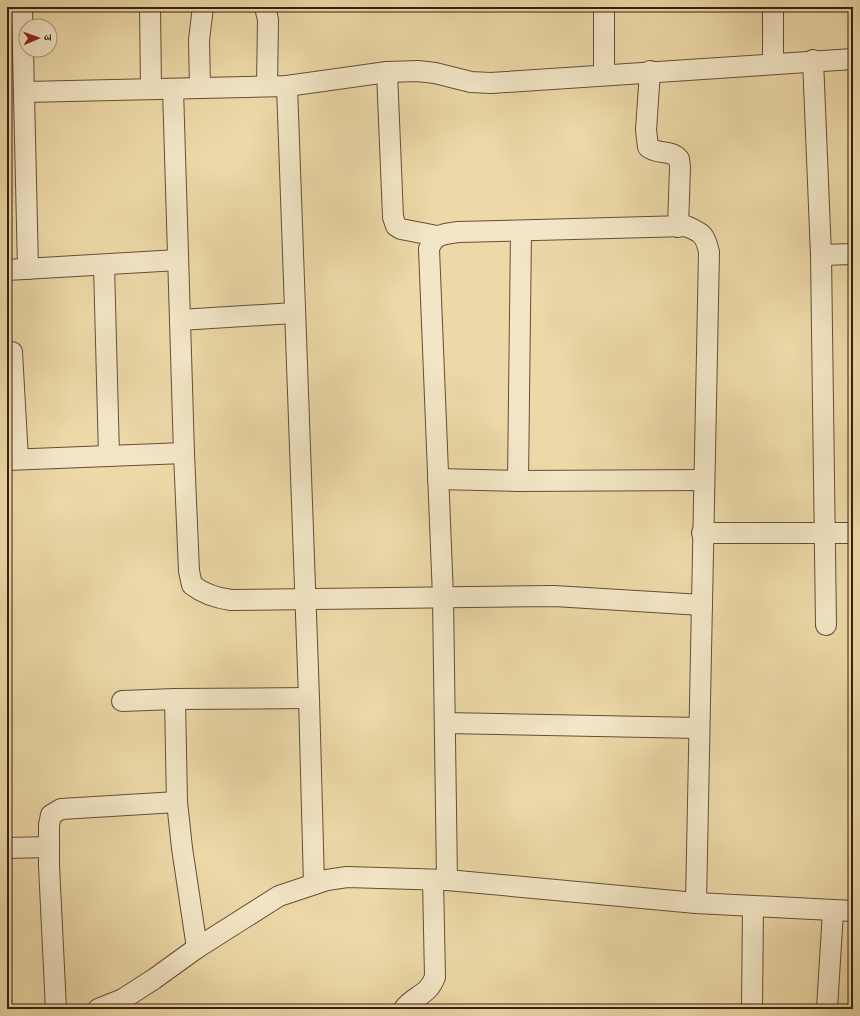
<svg xmlns="http://www.w3.org/2000/svg" width="860" height="1016" font-family="'Libre Bodoni','Noto Serif Devanagari',serif">
  <style>
    .lines { fill: none; stroke-linecap: round; stroke-linejoin: round }
    .minor-casing { stroke: #664e38; stroke-width: 22 }
    .minor { stroke: #f3e6c6; stroke-width: 20 }
  </style>
  <rect width="100%" height="100%" fill="#ecd9a7"/>
  <filter id="stains"><feTurbulence type="fractalNoise" baseFrequency=".005" numOctaves="4"/><feColorMatrix values="0 0 0 0 .2 0 0 0 0 .09 0 0 0 0 .02 0 0 0 .5 -.17"/></filter>
  <radialGradient id="worn" r=".72"><stop offset=".6" stop-color="#630" stop-opacity="0"/><stop offset="1" stop-color="#630" stop-opacity=".3"/></radialGradient>
  <g class="lines">
    <g class="minor-casing">
      <g id="minor">
        <path d="M22,7L28,269"/>
        <path d="M150,7L151,89"/>
        <path d="M265,7L268,20L267,86"/>
        <path d="M604,7V74"/>
        <path d="M773,7V64"/>
        <path d="M813,60L821,255L826,625"/>
        <path d="M650,71L646,130L648,147C657,155 671,149 679,159L680,167L678,227"/>
        <path d="M387,72L393,217L396,226L401,229L437,236"/>
        <path d="M287,86L309,698L314,884"/>
        <path d="M200,88L199,40L203,7"/>
        <path d="M173,89L184,453L189,571L192,585C204,594 216,598 231,600L554,596L702,605"/>
        <path d="M26,92L287,86L387,72L418,71L435,73L471,82L491,83L853,59"/>
        <path d="M821,255L853,254"/>
        <path d="M104,265L109,456"/>
        <path d="M7,270L178,260"/>
        <path d="M180,320L294,313"/>
        <path d="M12,352L18,459"/>
        <path d="M7,460L184,453"/>
        <path d="M438,479L518,481L704,480"/>
        <path d="M518,481L521,231"/>
        <path d="M702,533H853"/>
        <path d="M175,699L177,802L182,848L197,948"/>
        <path d="M122,701L175,699L309,698"/>
        <path d="M446,723L699,728"/>
        <path d="M7,848L49,847"/>
        <path d="M447,880L443,597L429,249C434,234 444,234 458,232L686,226C702,233 705,234 709,252L696,903"/>
        <path d="M56,1009L49,866V825L51,815L61,809L177,802"/>
        <path d="M98,1009L123,999L154,979L197,948L279,896L327,880L347,877L447,880L696,903L853,911"/>
        <path d="M404,1009C414,995 428,996 435,977L433,880"/>
        <path d="M752,1009L753,906"/>
        <path d="M827,1009L833,911"/>
      </g>
    </g>
    <use href="#minor" class="minor"/>
  </g>
  <rect width="860" height="1016" fill="none" stroke="#ecd9a7" stroke-width="24"/>
  <rect x="8" y="8" width="844" height="1000" fill="none" stroke="#391f13" stroke-width="2"/>
  <rect x="12" y="12" width="836" height="992" fill="none" stroke="#391f13"/>
  <g transform="translate(38 38) rotate(88)"><circle r="19" fill="#f3e6c6" stroke="#a9967e"/>
  <path d="M0-3L7 15L0 10L-7 15Z" fill="#8f2418"/>
  <text y="-6" font-size="11" font-weight="bold" text-anchor="middle" fill="#391f13">उ</text>
  </g>
  <rect width="100%" height="100%" filter="url(#stains)"/>
  <rect width="100%" height="100%" fill="url(#worn)"/>
</svg>
